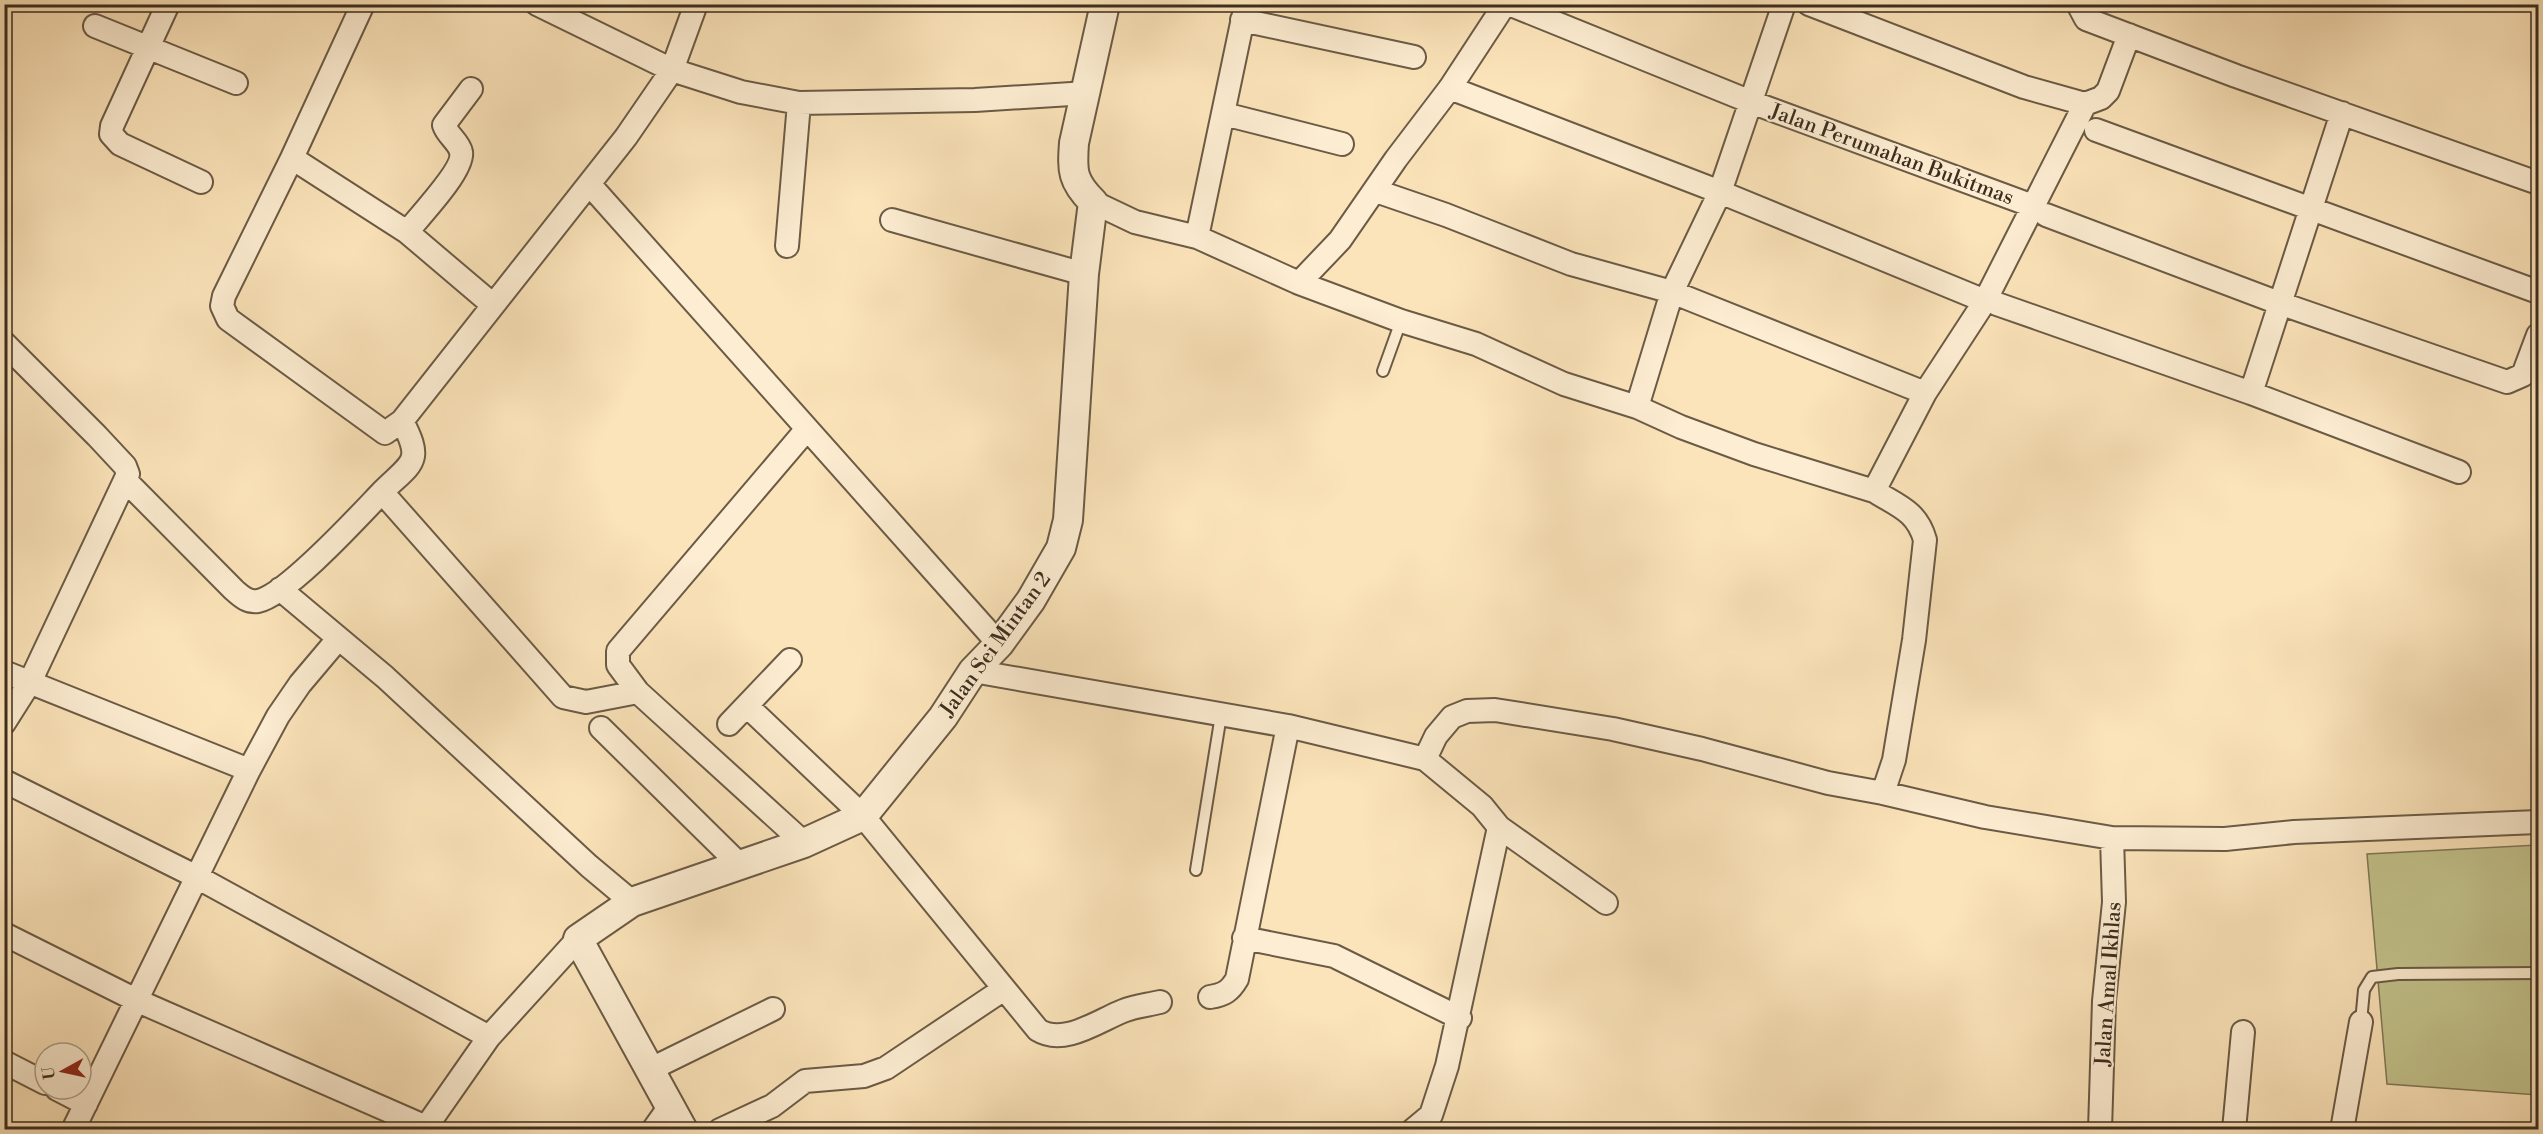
<svg xmlns="http://www.w3.org/2000/svg" width="2543" height="1134" font-family="'Libre Bodoni',serif">
	<style>
		.green { fill: #c3c38c; stroke: #7f7856; stroke-width: 1.5 }
		.lines { fill: none; stroke-linecap: round; stroke-linejoin: round }
		.service-casing { stroke: #6b5b46; stroke-width: 14 }
		.minor-casing { stroke: #6b5b46; stroke-width: 26 }
		.tertiary-casing { stroke: #6b5b46; stroke-width: 32 }
		.service { stroke: #fdedd2; stroke-width: 10 }
		.minor { stroke: #fdedd2; stroke-width: 22 }
		.tertiary { stroke: #fdedd2; stroke-width: 28 }
		.labels { text-anchor: middle; stroke-width: 4.5; stroke-linejoin: round; paint-order: stroke }
		.street-label { font-size: 21px; fill: #3b2d1f; stroke: #fdedd2 }
	</style>
	<rect width="100%" height="100%" fill="#fce4ba"/>
	<filter id="stains"><feTurbulence type="fractalNoise" baseFrequency=".00333" numOctaves="4"/><feColorMatrix values="0 0 0 0 .2 0 0 0 0 .09 0 0 0 0 .02 0 0 0 .5 -.17"/></filter>
	<radialGradient id="worn" r=".72"><stop offset=".6" stop-color="#630" stop-opacity="0"/><stop offset="1" stop-color="#630" stop-opacity=".3"/></radialGradient>
	<path class="green" d="M2538,845V1095L2387,1084L2367,854Z"/>
	<g class="lines">
		<defs>
			<path id="service" d="M1383,371L1401,321
				M1196,870L1221,715
				M2361,1022L2364,990L2372,977L2398,974L2538,973"/>
			<path id="minor" d="M168,4L112,126L111,134L120,144L201,182
				M363,4L292,158L224,296L222,306L228,319L385,433L402,421L626,137L672,70L696,4
				M537,4L672,70L741,92L799,103L975,100L1087,93
				M1509,4L1751,102L2033,206
				M1809,4L2024,87L2085,104
				M2078,4L2086,19L2236,76L2538,183
				M1242,20L1414,57
				M95,26L236,83
				M1450,88L1720,192L1985,301
				M1224,114L1342,144
				M2096,130L2538,292
				M292,158L407,232L493,305
				M590,185L999,644
				M1376,191L1446,215L1571,264L1672,292L1925,393
				M1093,202L1135,222L1197,237L1299,283L1340,240L1396,159L1450,88L1505,4
				M2046,215L2279,303L2507,382L2523,375L2538,335
				M892,220L1084,274
				M407,232C418,218 465,169 461,152C459,142 447,135 444,125L471,89
				M1197,237L1246,4
				M787,246L799,103
				M1299,283L1401,321L1476,344L1564,384L1637,407L1681,427L1754,454L1874,491
				M1997,304L2251,393L2459,472
				M4,343L97,436L125,466L128,474L30,682L4,723
				M2251,393L2342,113
				M1637,407L1672,292L1720,192L1784,4
				M126,481L234,590C241,596 248,603 258,601C287,595 359,516 382,492L563,697L586,702L638,692L618,665V651L807,429
				M382,492C412,462 424,463 402,421
				M280,589L385,677L589,866L632,902
				M973,671L1288,726L1425,759L1482,806L1499,827L1606,903
				M4,672L249,770
				M638,692L804,843
				M747,706L863,816L1038,1030C1064,1046 1098,1021 1123,1011C1135,1006 1148,1005 1160,1002
				M729,724L790,660
				M601,728L740,865
				M1425,759L1436,736L1452,717L1467,711L1495,710L1613,729L1702,749L1828,783L1883,793L1985,817L2112,838L2225,839L2294,832L2538,822
				M4,781L195,876L489,1037
				M1883,793L1894,760L1914,640L1925,540C1917,511 1898,506 1874,491L1925,393L1985,301L2085,104L2101,98L2108,91L2129,35
				M4,934L138,1001L426,1127
				M1244,938L1334,956L1460,1018
				M1210,997C1224,995 1230,991 1237,979L1288,726
				M4,1062L45,1083
				M651,1069L773,1009
				M57,1089L86,1104
				M73,1130L249,770L278,716L300,684L338,639
				M424,1130L489,1037L578,939
				M653,1130L670,1106
				M720,1130L772,1106L805,1081L864,1076L886,1068L1004,989
				M1413,1130L1431,1115L1447,1066L1499,827
				M2100,1130L2104,1001L2114,902L2112,838
				M2234,1130L2243,1032
				M2342,1130L2361,1022"/>
			<path id="tertiary" d="M683,1130L578,939L632,902L804,843L863,816L943,717L973,671L999,644L1031,600L1061,548L1068,520L1084,274L1093,202C1072,181 1072,171 1074,143L1105,4"/>
		</defs>
		<use href="#service" class="service-casing"/>
		<use href="#minor" class="minor-casing"/>
		<use href="#tertiary" class="tertiary-casing"/>
		<use href="#service" class="service"/>
		<use href="#minor" class="minor"/>
		<use href="#tertiary" class="tertiary"/>
	</g>
	<g class="labels">
		<g class="street-label">
			<text transform="translate(1892 154) rotate(20)" y="7">Jalan Perumahan Bukitmas</text>
			<text transform="translate(995 644) rotate(-54)" y="7">Jalan Sei Mintan 2</text>
			<text transform="translate(2108 984) rotate(-86)" y="7">Jalan Amal Ikhlas</text>
		</g>
	</g>
	<rect width="2543" height="1134" fill="none" stroke="#fce4ba" stroke-width="24"/>
	<rect x="6" y="6" width="2531" height="1122" fill="none" stroke="#3b2d1f" stroke-width="3"/>
	<rect x="12" y="12" width="2519" height="1110" fill="none" stroke="#3b2d1f" stroke-width="1.5"/>
	<g transform="translate(63 1071) rotate(262)"><circle r="28" fill="#fdedd2" stroke="#afa08a" stroke-width="1.5"/>
	<path d="M0-4.5L10 22L0 15L-10 22Z" fill="#8f2418"/>
	<text y="-9" font-size="16" font-weight="bold" text-anchor="middle" fill="#3b2d1f">U</text>
	</g>
	<rect width="100%" height="100%" filter="url(#stains)"/>
	<rect width="100%" height="100%" fill="url(#worn)"/>
</svg>
